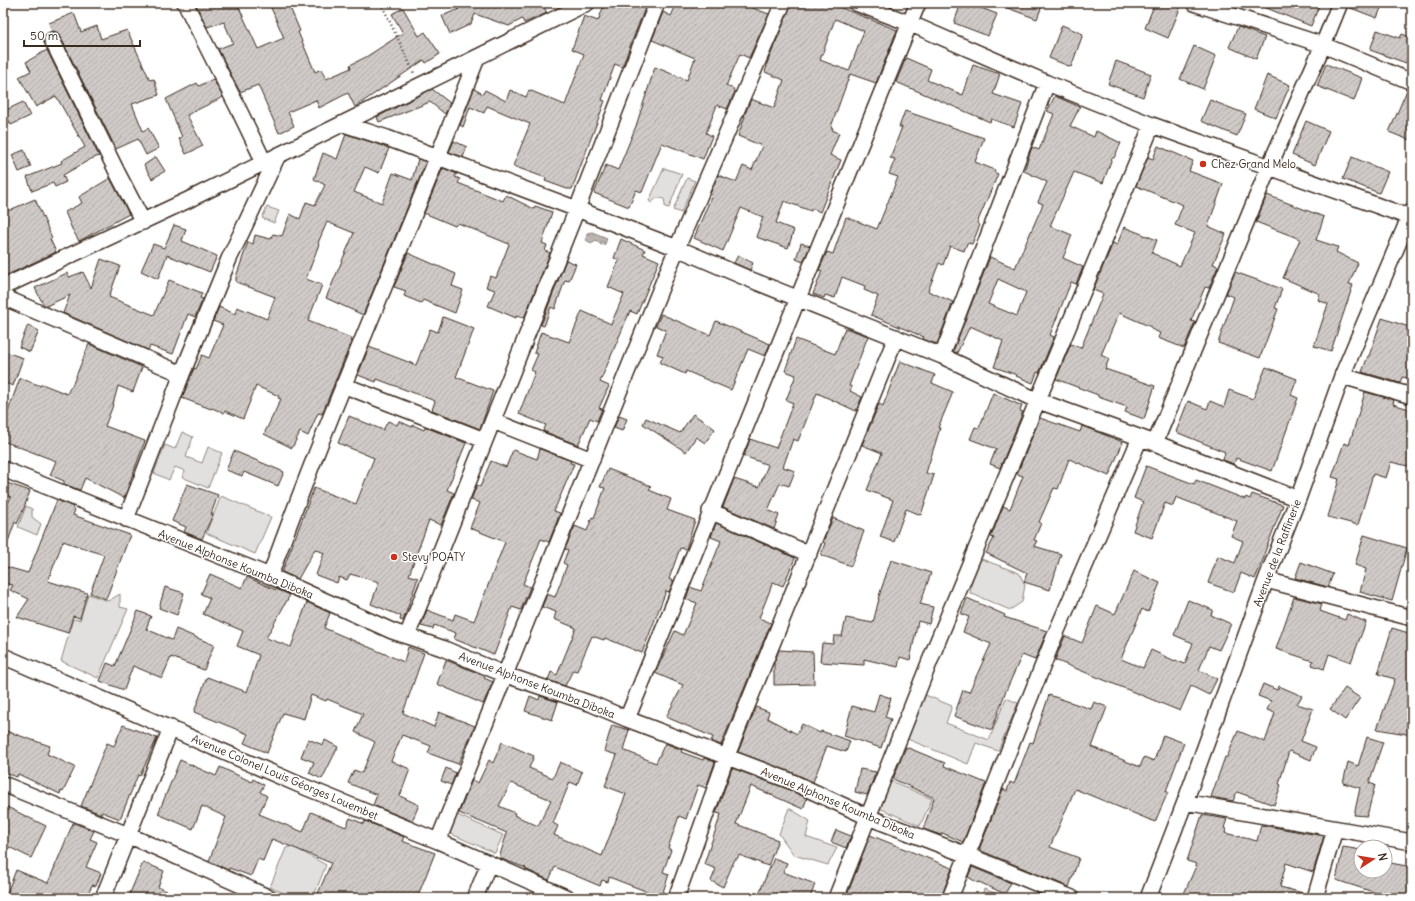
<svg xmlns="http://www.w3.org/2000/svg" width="1415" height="901" font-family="Delius,sans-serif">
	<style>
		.green { fill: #e2e0de; stroke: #8e857e }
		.water { fill: url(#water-ripples); stroke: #887e77 }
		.building { fill: url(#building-hatch); stroke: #3b2a1e; fill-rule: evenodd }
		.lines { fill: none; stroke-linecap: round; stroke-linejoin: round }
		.minor-casing { stroke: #3b2a1e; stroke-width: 18 }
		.path { stroke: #3b2a1e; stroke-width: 2.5; stroke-dasharray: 1 3; stroke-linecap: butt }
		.minor { stroke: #fff; stroke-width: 15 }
		.poi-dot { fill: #c8321e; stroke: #fff; stroke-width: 1.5 }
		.labels { text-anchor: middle; stroke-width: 3; stroke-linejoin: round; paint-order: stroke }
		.poi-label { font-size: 11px; fill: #3b2a1e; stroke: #fff; text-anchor: start }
		.street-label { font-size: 11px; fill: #3b2a1e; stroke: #fff }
	</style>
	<defs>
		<pattern id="water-ripples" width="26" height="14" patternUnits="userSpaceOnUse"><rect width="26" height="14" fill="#bcb6b3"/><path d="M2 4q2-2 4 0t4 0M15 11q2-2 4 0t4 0" fill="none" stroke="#9a9491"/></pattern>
		<pattern id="building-hatch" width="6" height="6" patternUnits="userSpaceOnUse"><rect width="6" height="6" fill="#cfcac7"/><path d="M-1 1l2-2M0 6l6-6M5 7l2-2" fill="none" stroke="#b3aeaa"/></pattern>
	</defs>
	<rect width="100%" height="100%" fill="#fff"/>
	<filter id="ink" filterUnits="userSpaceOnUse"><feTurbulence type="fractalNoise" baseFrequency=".025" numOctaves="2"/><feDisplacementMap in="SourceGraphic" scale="8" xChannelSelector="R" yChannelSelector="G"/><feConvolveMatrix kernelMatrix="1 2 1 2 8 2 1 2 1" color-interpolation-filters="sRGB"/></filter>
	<g filter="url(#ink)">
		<path class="green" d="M664,168L682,174L669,208L665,207V204L664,199C658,197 655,198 652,203L649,201Z
			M687,178L695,181L681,213L673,210Z
			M267,207L279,211L274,223L262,218Z
			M182,432L193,437L186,457L202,463L208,447L222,453L208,488L182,477L185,471L175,467L169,480L154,473L165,445L175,449Z
			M221,496L271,517L255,554L206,533Z
			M26,506L32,509V517L41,524L37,535L18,527Z
			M976,557L1019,573L1025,585L1022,602L1010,610L970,593Z
			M88,594L108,601L120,594V607L128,609L98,678L61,661L73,619L80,620Z
			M923,694L952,706L946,723L989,740L1006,698L1018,703L998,751L976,743L968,764L905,738Z
			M889,780L932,799L920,826L877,807Z
			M789,808L810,821L806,837L837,848L828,865L794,855L779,834Z
			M455,814L503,835L495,853L449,833Z
			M292,846L326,865L313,898H295L270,887L286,848Z
			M984,889L1003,896V898H981Z"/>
		<path class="water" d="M592,232L607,238L605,244L601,245L596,240L591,243L586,240L587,233Z"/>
		<path class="building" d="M195,3H237L258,49L284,38L269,3H288L300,31L298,32L315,72L321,69L326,79L351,68L350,65L366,57L403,33L392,14L403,8L419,36L425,32L440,54L426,63L424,60L355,107L348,93L319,108L316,100L288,112L294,126L279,133L258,85L240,92L218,49L233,43L224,22L207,27Z
			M449,3H542L547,13L524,23L522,19L509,26L475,14L471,24L450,34L442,16L459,9L449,5Z
			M611,3H647L622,67L615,64L602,100L605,101L572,189H567L545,181L546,178L513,166L530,124L487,106L484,113L470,107L463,127L460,125L474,89L483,94L485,90L506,101L510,90L526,97L529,90L565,105L584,54L572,49L584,16L598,21L603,8Z
			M677,3H739L769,14L749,58L740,54L726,86L734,89L733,91L735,92L727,109L717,105L706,133L712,136L703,159L662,143L642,192L636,190L629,207L594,193L606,165L618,170L636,126L655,67L687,80L695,58L652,40L663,12L671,16Z
			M792,3H829L897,30L876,83L850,74L831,127L833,128L832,130L839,133L830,155L841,160L820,212L812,208L811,211L784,201L776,223L794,230L788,248L756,237L763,217L741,208L723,251L694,238L712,195L710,194L718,175L736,182L743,166L752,170L762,146L738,136L745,116H744L751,99L774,108L784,80L765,72L767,66H766ZM835,19L864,31L849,71L820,60Z
			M961,3H968L997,14L988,36L954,23Z
			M998,3H1043L1037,19L997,4Z
			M1155,3H1175L1181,6L1168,38L1145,28Z
			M1254,3H1320L1311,26Z
			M1349,3H1383L1377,18L1348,7Z
			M74,13L81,32L97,26L101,39L127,30L150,80L154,79L159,95L132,104L143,131L148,128L159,148L146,155L138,139L116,149L60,36L57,32L52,31L49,23Z
			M1062,25L1083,34L1071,67L1049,58Z
			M1238,27L1265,37L1256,59L1229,47Z
			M1377,30L1400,38L1402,34L1412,38V45L1406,63L1370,50Z
			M1194,46L1216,56L1203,89L1180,79Z
			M47,50L99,156L91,159L63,175L66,182L55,187L53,183L32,191L27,177L62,163L61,161L85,147L56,96L36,107L19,77L31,71L26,62Z
			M906,58L931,69L927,80L963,95L973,65L1000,74L993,94L1022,104L1014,127L991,119L990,122L896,82Z
			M1116,61L1151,74L1143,97L1108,84Z
			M1326,64L1362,78L1354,101L1317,86Z
			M1267,75L1290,85L1276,118L1254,109Z
			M213,79L223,97L187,115L203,146L186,154L179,139L182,137L166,99L197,83L199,86Z
			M432,89L450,103L445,114L430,102L379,122L377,117Z
			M1407,90L1412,91V133L1409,140L1389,132Z
			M1055,96L1080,107L1070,126L1094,137L1096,131L1121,143L1114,158H1112L1103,183L1074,172L1050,226L1072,235L1063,258L1083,267L1076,284L1071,282L1050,335L1054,337L1039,373L1037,372L1033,383L1016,376L1017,375L994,367L1003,341L970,326L957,353L953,351L990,257L1015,268L1043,204L1038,202L1047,182L1024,171L1032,147L1039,150L1054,114L1047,111ZM998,279L1026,292L1017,316L988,304Z
			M1210,100L1246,114L1237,136L1201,121Z
			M23,102L30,116L11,125L4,111Z
			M905,111L984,138L975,162L995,170L994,172L998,174L977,223L980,225L972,244L967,243L964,251L950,246L943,265L939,263L928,291L953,302L937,344L923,339L924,337L871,315L878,296L864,290L865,286L842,277L835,298L825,295L824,298L813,294L822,271L819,270L827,252L833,254L846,217L877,229L898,177L889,174L895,159L890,158L902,127H899Z
			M1306,121L1329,131L1315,165L1292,155Z
			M346,134L389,148L379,173L365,167L354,192L382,203L393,173L412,180L418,159L426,162L363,315L326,298L354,233L327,222L318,243L319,244L306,279L322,285L308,321L351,338V340H352L322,414L318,413L308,436L300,432L292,448L264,434L281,399L278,398L279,396L256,386L243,419L225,411L224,413L212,408L211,409L182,398L194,368L196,369L202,355L209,358L223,325L213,321L219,307L235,314L237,307L267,319L275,297L236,282V277L248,242L253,244L255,235L270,239L273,234L282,236L290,214L300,219L306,202L315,205L325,185L314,179L323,153L337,159Z
			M454,141L467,147L463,157L449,152Z
			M1158,146L1193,161L1189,171L1223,184L1208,226L1226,234L1213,264L1218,266L1209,288L1205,287L1191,321L1195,322L1184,348L1158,338L1160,333L1151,329V327L1119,313L1101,355L1109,359L1105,369L1155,386L1144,419L1125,412L1127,407L1098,397V395L1056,379L1071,344L1081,348L1103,294L1093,290L1113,243L1117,245L1124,227L1157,240L1152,253L1180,266L1195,233L1175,225L1183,205L1136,186L1148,157L1153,159Z
			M24,150L31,167L19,172L12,155Z
			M156,157L165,171L152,179L144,165Z
			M1352,157L1388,172L1379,193L1343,179Z
			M443,168L457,174L455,177L460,179L458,183L503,201L506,195L534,209L535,206L552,212L542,243L547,245L545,251L550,253L524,318L516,316V318L488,306L495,290L486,287L490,276L496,278L509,244L458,223L455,226L424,213Z
			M110,178L129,214L79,241L72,229L65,212L82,203L79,197Z
			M1267,195L1324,217L1316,240L1338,247L1336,252L1358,263L1349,284L1353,285L1331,351L1314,346L1328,304L1318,300L1320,294L1283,278L1300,239L1256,222Z
			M35,199L52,238L50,239L56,252L3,277V213Z
			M174,225L186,229L182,241L217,256L210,272L167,255L158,279L141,271L153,244L164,248Z
			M621,239L645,250L643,254L659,261L637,314L630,311L600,382L609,386L599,408L602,409L597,421L590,418L578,445L543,431L546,425L519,414L535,372L531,370L538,354L534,353L541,332L569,342L582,311L611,324L624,294L608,287L619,260L614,258Z
			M801,243L810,246L803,262L796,259Z
			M408,253L456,274L452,286L463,290L455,313L423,300L421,303L404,296L406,291L394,287Z
			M738,255L753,263L750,270L734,263Z
			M101,259L120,266L109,297L154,315L169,280L202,293L200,298L203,299L195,317L188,314L173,354L150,346L148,350L63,313L70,295L46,306L43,304L35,288L67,273L69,277L83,272L91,288Z
			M566,260L576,264L569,281L565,280L555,309L551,307L544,326L541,325Z
			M1235,272L1282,289L1275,308L1278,309L1260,358L1218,343L1234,297L1226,294Z
			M661,314L710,335L716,321L770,344L765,356L748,349L731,390L686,371L685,374L660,363L663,356L657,354L666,330L656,326Z
			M443,317L474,329L456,377L493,391L480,429L432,410L435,401L377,379L376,382L358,375L369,347L416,365L430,329L438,332Z
			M1382,318L1412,328V379L1402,377L1400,383L1362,372L1368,356H1369Z
			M28,325L39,331L30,352L19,347Z
			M845,328L868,336L849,386L852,387L850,391L862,397L856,411L817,393L798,441L793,439L783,467L795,471L789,486L780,483L768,510L779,515L774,529L723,507L734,479L759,487L768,465L744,456L750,439L776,448L793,403L786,400L796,375L785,371L796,339L835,354Z
			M89,344L142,367L133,392L118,386L112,408L105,426L145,441L124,498L85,478L80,490L64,484V481L50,475L56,461L3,441V425L20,378L41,386L42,384L67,394L71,386H72Z
			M3,351L23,358L13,386L3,382Z
			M900,361L935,375L932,383L953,392L938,428H940L926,473L934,475L921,515L906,509L894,542L880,537L893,500L867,490L882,453L862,445L879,404L883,406Z
			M1266,367L1297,379L1291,395L1298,398L1272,471L1236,458L1234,464L1223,460L1225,452L1176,432L1188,401L1207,409L1210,401L1224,407L1229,390L1253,399Z
			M1365,392L1394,400L1393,404L1412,410V467L1391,462L1386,478L1373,474L1358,525L1328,517L1339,479L1332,477L1344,443L1349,445Z
			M993,393L1022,406L1020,411L1023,412L1000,468L990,464L996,449L970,439L975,427L979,428Z
			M693,414L715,429L705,443L696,437L686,452L643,424L646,418L680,433Z
			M349,416L383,430L388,421L397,425L399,421L412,427L413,425L424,430L425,427L466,443L447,490L454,493L441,525L429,520L409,575L418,578L403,621L400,620L401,616L371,604L379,582L350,574L347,580L339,577L337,583L316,575L324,553L315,549L298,579L282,572L314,488L356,504L374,458L338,443Z
			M619,416L627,419L622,431L614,428Z
			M1040,418L1080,432L1082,426L1123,442L1109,476L1069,459L1058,489L1054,488L1039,522L1041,523L1034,540L1037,541L1034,546L1061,554L1050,590L1024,582L1027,573L986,553L994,538L991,537L1003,506L1010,509L1023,476L1017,474Z
			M540,449L571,461L570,463L574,464L554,511L560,513L549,542L541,539L523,584L530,587L521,610L512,607L494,655L454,639L456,633L434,625L433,629L421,626L427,610L453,620L455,614L474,621L505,542L470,528L480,503L471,500L477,485L480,487L491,461L506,467L513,450L537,459Z
			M234,451L284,472L278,486L244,472L242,476L226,470Z
			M1146,466L1194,484L1196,480L1245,499L1246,497L1250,499L1252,494L1283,505L1264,554L1265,555L1255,579L1241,573L1234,592L1208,583L1218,556L1235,563L1243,541L1231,536L1237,521L1176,497L1173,506L1165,503L1152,538L1133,531L1143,502L1134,498Z
			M608,469L651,486L649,490L671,499L667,510L695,520L686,549L680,548L669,579L674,581L669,592L666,591L642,653L605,638L604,640L592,636L577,671L573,670L565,686L548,680L551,672L557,675L576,628L554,619L556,612L542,607L547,594L555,597L567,565L563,563L568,550L565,549L575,526L587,531L592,517L594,518L605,488L600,487Z
			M7,483L30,491L24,508L17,524L15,522L5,550L3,549V514L11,497L3,494Z
			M187,484L218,495L211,514H213L202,539L184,532L186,527L172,521Z
			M57,500L73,507V509L75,510L73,515L130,535L106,599L90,593L104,555L63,541L48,581L87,593L80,618L73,616L68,633L17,617L29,599L10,590L13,585L3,583V566L28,573Z
			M833,518L864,531L851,566L821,555L825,543L823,542Z
			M716,523L795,558L783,586L773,582L759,618L771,623L721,745L711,741L713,737L666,717L683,685L655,673L675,631L683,635L697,603L686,599L690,587L701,591L721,541L711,537Z
			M1364,535L1407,548L1392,601L1360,592L1366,569L1355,565Z
			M891,560L931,573L920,604L933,607L929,624L918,621L910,660L900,657L898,667L864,659V665L820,662L822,643L833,644L834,636H842L846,618L873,623L879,599H878Z
			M1301,562L1333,574L1328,587L1295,578Z
			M1134,571L1160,583L1148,612L1142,609L1121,659L1143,668L1151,650L1175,661V660L1185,664L1193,643L1174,635L1188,600L1213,610L1211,615L1231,624L1219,650L1209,646L1199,670L1217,679L1209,695L1191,686L1180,711L1055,660L1065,636L1082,643L1097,606L1115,614Z
			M210,574L242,588L247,577L276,590V589L290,595L266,638L291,647L307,602L330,613L324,628L404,662L408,647L424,653L403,713L434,727L439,712L475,726L458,764L428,753L431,746L402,735L391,761L410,769L400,796L419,805L412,821L373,805L377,795L348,783L354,770L362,773L375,742L355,732L363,714L327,699L326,701L311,695L304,719L283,713L267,753L244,743L248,734L194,712L207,677L247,692L259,655L237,646L243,631L203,614L210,598L201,594Z
			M165,587L184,593L177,615L159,608Z
			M1294,597L1322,604L1320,611L1345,620L1347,614L1366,622L1351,662L1329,654L1324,669L1312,665L1313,661L1276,649Z
			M967,598L1005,615L1004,617L1047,631L1035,660L1022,655L1005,693L992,730L954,716L963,690L969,692L991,644L963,632L969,617L961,614Z
			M138,611L151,616L146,629L172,640L176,629L214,645L204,670L171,657L162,678L133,666L124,690L100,681L107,663L115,666Z
			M1392,628L1412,634V735L1377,729L1395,679L1378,674Z
			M779,650L813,652L814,684L774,685V663Z
			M446,660L485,676L484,678L493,682L483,704L437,684Z
			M1263,684L1277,690L1279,686L1302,696L1297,704L1313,709L1301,741L1316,747L1311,760L1289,751L1279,784L1281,785L1274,805L1237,792L1233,801L1211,797L1225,757H1227L1238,731L1265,742L1275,713L1267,710L1271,701L1258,696Z
			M1345,688L1360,698L1345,720L1330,709Z
			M879,694L891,698L885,717L891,719L881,748L844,736L852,706L874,712Z
			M1049,695L1091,709L1094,702L1107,707L1092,747L1140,767L1144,757L1154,761L1163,735L1184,743L1166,791L1168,792L1155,822L1075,789L1050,847L1079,858L1069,887L979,850L1003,789L1007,791L1010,782L1014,784L1030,742L1033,743Z
			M530,696L539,700L540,696L558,702L552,720L525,711Z
			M756,707L769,712L767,718L797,734L802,724L820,733L821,731L850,741L846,752L827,746L813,782L791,772L738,752Z
			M123,725L157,738L140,776L138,775L120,819L102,812L101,814L81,806L107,743L114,746Z
			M612,725L629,730L623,750L656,763L665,743L682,750L681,752L703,760L704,758L715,762L706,788L698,785L686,819L679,816L668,848L671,850L663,872L669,874L661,898H645L648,892L609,877L608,882L602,880L600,886L555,867L549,880L525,869L526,868L499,858L507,833L459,813L472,780L478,783L489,760L493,763L502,742L534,756L529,768L553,778L560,762L582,772L577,785L570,782L553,823L558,826L554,835L602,856L626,794L605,786L617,755L604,751ZM511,783L551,800L538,826L514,815L515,813L499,806Z
			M3,730L50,746L47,754L75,767L63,792L61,791L60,794L18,774L17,777L3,772Z
			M1367,737L1383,742L1369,783L1375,785L1367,816L1354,815L1360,788L1343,783L1348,762L1358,766Z
			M308,739L323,745L325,740L338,747L322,779L309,773L314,762L301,757Z
			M906,747L945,763L944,766L986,783L963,842L942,833L941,835L923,829L934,798L893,779Z
			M180,760L216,776L220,767L252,782L253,779L264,785L260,792L267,796L259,814L303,832L311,812L346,827L350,818L364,824L365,821L404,837L402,841L435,853L417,898H316L331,863L272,839L263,861L258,859L251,876L229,868L228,870L209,861L226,817L202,806L193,829L158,814Z
			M446,768L456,773L451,785L441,781Z
			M732,768L785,788L807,798L803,809L751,786L736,824L778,840L768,866L739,855L737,859H735L723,887L711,881L716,869L704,864L721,814L716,813Z
			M860,769L876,772L867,795L855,792Z
			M3,805L46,826L31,858L3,844Z
			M1202,815L1227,819L1224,828L1226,829L1225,833L1257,841L1261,825L1324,836L1313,872L1286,863L1280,887L1307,894L1306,898H1182L1197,864L1187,861Z
			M73,823H74L94,831L90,839L97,842L86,867L101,873L96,886L92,885L87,898H19L7,893L16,870L48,883Z
			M836,830L851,836L846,848L831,842Z
			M870,835L952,868L941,898H897L886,893L885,898H846Z
			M1343,847L1361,850V871H1385V862L1412,867V898H1396L1386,896L1336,880Z
			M774,858L787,863L783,872L815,884L810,898H757Z
			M143,862L164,871L158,887L182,898H128Z
			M972,867L1011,883L1005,894L979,882L978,883L968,877Z"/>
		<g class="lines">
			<defs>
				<path id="minor" d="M185,3L237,106L264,162
					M856,3L909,23L1047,83L1152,125L1412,218
					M1194,3L1323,45L1412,82
					M52,40L118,174L143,222
					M344,124L387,138L577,209L677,248L749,279L942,356L1036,400L1155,443L1298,499
					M3,287L188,200L587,3
					M3,297L182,374L126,519
					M942,356L1047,83
					M182,374L229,259L278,155
					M1342,376L1412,396
					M343,385L484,440
					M493,421L592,460
					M1155,443L1269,167L1323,45L1340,3
					M3,469L270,576L392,631L442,648L506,675L592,704L627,719L788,780L868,817L967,855L1072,898
					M710,511L809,554
					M270,576C333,401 410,231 477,58
					M1266,580L1412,618
					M407,636L577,209L657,3
					M3,656L300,785L438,841L568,898
					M627,719L918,3
					M3,784L128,835L270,898
					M1185,802L1412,842
					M438,841L677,248L783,3
					M103,898L171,728
					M475,898L489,863
					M676,898L726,758L896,337
					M836,898L937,643L1152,125
					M950,898L1053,640L1140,438
					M1148,898L1185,802L1266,580L1298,499L1342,376L1412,211
					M1315,898L1335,829"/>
			</defs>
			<use href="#minor" class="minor-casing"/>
			<path class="path" d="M381,3L414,73"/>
			<use href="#minor" class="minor"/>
		</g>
	</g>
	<g class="poi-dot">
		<circle cx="1203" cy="164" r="4"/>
		<circle cx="394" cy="557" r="4"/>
	</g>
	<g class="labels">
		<g class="poi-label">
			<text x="1211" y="168">Chez Grand Melo</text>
			<text x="402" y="561">Stevy POATY</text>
		</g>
		<g class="street-label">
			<text transform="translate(1277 553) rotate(-69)" y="4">Avenue de la Raffinerie</text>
			<text transform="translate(236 564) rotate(22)" y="4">Avenue Alphonse Koumba Diboka</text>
			<text transform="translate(537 685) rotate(21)" y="4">Avenue Alphonse Koumba Diboka</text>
			<text transform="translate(285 777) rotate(23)" y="4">Avenue Colonel Louis Géorges Louembet</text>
			<text transform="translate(838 803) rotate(23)" y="4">Avenue Alphonse Koumba Diboka</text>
		</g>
	</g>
	<rect width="1415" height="901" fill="none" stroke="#fff" stroke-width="16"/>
	<rect x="8" y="8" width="1399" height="885" fill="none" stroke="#3b2a1e" stroke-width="1.5" filter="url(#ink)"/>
	<g transform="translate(1373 859) rotate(78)"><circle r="19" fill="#ffffff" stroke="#b1aaa5"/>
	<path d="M0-3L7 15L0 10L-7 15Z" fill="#c8321e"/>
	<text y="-6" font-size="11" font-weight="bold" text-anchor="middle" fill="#3b2a1e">N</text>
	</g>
	<path d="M24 40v6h116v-6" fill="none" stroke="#3b2a1e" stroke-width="2"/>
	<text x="30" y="40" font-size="12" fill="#3b2a1e" stroke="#ffffff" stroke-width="3" paint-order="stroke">50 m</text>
</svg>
